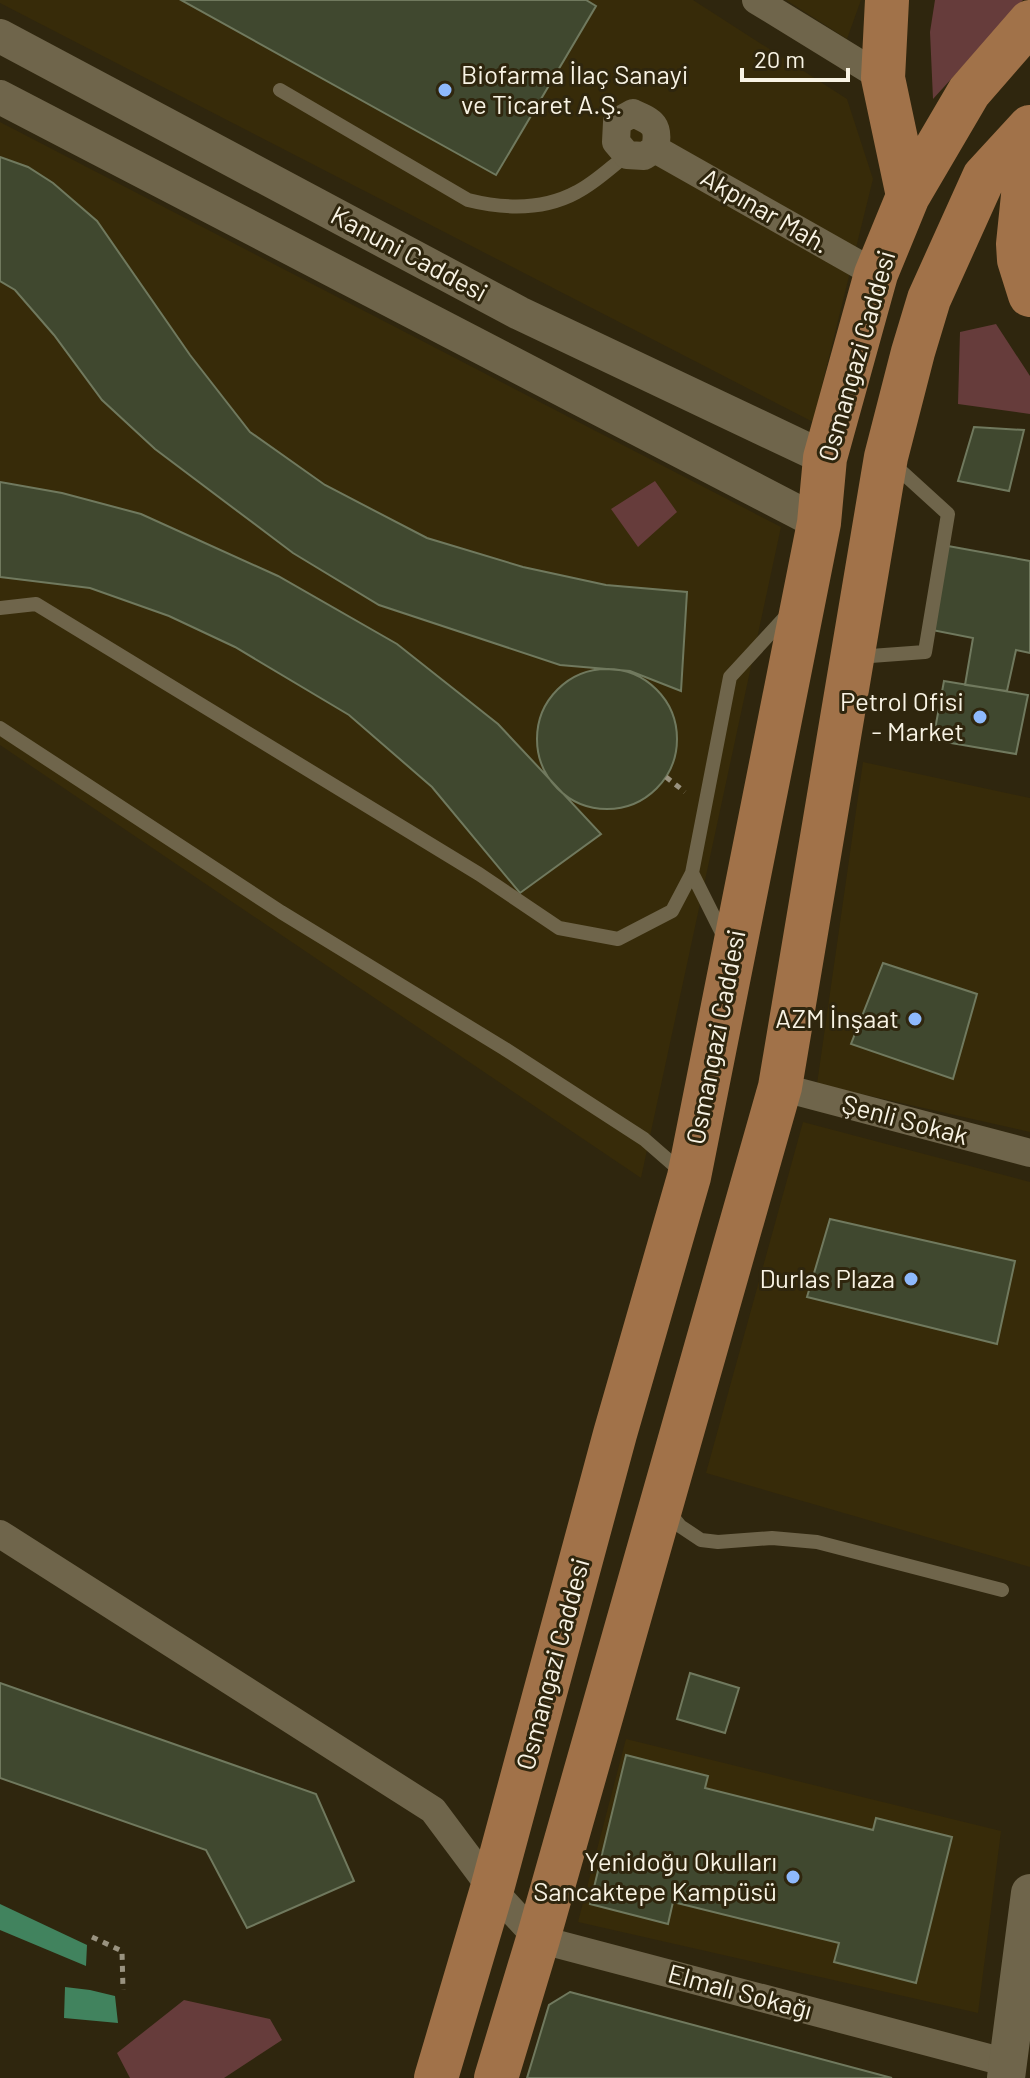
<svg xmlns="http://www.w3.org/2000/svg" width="1030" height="2078" font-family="Barlow,sans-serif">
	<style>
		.built { fill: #372b09 }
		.green { fill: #663c3b }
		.water { fill: #41835e }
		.building { fill: #40482f; stroke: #70795e; stroke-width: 2 }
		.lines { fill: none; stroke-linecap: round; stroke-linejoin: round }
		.path { stroke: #99927f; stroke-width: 5; stroke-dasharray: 6 6; stroke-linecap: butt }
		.service { stroke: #6f654b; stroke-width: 14 }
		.minor { stroke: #6f654b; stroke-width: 28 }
		.tertiary { stroke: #6f654b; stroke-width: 34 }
		.secondary { stroke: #6f654b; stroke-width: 38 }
		.primary { stroke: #a17249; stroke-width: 44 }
		.poi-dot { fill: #8eb9fc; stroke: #2f260e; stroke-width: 3 }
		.labels { text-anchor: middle; stroke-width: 6; stroke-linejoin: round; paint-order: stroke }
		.poi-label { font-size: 26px; fill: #f8f3e4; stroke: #2f260e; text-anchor: end }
		.street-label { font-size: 26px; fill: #f8f3e4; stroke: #2f260e }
	</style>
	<rect width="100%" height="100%" fill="#2f260e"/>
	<path class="built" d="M0,0H693L847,99L873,179L813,422L0,3Z
		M786,0H861L847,39Z
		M0,122L781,527L641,1178L0,745Z
		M863,762L1030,798V1132L817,1084Z
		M803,1122L1030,1182V1567L706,1473Z
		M626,1739L1001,1831L978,2013L578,1922Z"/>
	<path class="green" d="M935,0H1023L933,99L930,32Z
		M996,324L1030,376V414L958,404L960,332Z
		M655,481L677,512L638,547L611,509Z
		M184,2000L270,2019L282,2040L224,2078H130L117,2053Z"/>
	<path class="water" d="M0,1904L87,1945L86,1966L0,1930Z
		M65,1987L90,1990L115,1996L118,2023L64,2018Z"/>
	<path class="building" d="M181,0H586L596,6L496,175Z
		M0,157L28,167L53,183L97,221L190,355L250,432L325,485L427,538L523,567L606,585L687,592L681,691L630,671L560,665L379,605L293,553L155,449L102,400L54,335L15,290L0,281Z
		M974,427L1024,430L1009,491L958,481Z
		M0,482L62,493L141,514L278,576L397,644L498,724L601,834L520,893L432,787L349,715L235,647L169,616L90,588L0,577Z
		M948,546L1030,561V653L1016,650L1007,691L965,685L973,638L932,630Z
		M537 739a70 70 0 1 1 140 0a70 70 0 1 1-140 0Z
		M537 739a70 70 0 1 1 140 0a70 70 0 1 1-140 0Z
		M944,681L1028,695L1016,754L933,740Z
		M883,963L977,994L953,1079L851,1044Z
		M830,1219L1015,1261L997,1344L807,1297Z
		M690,1673L739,1688L725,1733L677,1719Z
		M0,1683L316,1794L354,1881L247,1928L206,1850L0,1778Z
		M626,1755L708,1776L705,1788L873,1830L876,1818L952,1837L916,1983L834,1962L839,1943L673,1902L668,1924L590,1904Z
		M626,1755L708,1776L705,1788L873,1830L876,1818L952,1837L916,1983L834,1962L839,1943L673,1902L668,1924L590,1904Z
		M570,1992L892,2078H527L549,2005Z"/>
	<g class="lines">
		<path class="path" d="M666,777L685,792
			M92,1937L122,1951L123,1990"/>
		<path class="service" d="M280,90L468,200C504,209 542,211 577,192C595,183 611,167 627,155
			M0,608L36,604L479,874L559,928L618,939L672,911L692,873
			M857,657L925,652L948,514L892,463
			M0,728L281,912L505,1049L644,1139L683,1173
			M725,939L692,873L730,677L788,614
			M667,1510L680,1526L701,1540L718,1542L772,1538L817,1542L1002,1590"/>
		<path class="minor" d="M756,0L883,78
			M633,113C653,122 660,125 655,149L644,156L627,155L616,142L617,122Z
			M655,149L876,274
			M780,1087L1030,1153
			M0,1534L433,1810L492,1889L538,1939L1008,2063"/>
		<path class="tertiary" d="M0,36L519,313L825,458
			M0,97L819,523"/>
		<path class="secondary" d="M1006,2078L1030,1893"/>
		<path class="primary" d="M887,0L883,78L908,196
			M1030,127L1018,244L1019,260L1030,295
			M436,2078L492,1889L615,1434L689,1177L819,523L825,458L876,274L908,196L969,92L1030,22
			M496,2078L538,1939L780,1087L886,457L913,352L929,299L984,177L1030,127"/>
	</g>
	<g class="poi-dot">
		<circle cx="445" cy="90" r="8"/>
		<circle cx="980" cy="717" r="8"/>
		<circle cx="915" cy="1019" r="8"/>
		<circle cx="911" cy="1279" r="8"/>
		<circle cx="793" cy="1877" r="8"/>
	</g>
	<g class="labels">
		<g class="poi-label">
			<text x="461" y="84" text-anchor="start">Biofarma İlaç Sanayi<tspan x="461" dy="30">ve Ticaret A.Ş.</tspan></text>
			<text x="964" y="711">Petrol Ofisi<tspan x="964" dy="30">- Market</tspan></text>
			<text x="899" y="1028">AZM İnşaat</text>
			<text x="895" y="1288">Durlas Plaza</text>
			<text x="777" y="1871">Yenidoğu Okulları<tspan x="777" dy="30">Sancaktepe Kampüsü</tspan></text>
		</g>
		<g class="street-label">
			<text transform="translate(765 211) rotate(30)" y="9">Akpınar Mah.</text>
			<text transform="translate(409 254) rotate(28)" y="9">Kanuni Caddesi</text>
			<text transform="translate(857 356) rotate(-74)" y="9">Osmangazi Caddesi</text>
			<text transform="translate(716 1037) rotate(-79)" y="9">Osmangazi Caddesi</text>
			<text transform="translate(905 1120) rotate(15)" y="9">Şenli Sokak</text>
			<text transform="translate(553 1664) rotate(-75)" y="9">Osmangazi Caddesi</text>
			<text transform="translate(740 1992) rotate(15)" y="9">Elmalı Sokağı</text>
		</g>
	</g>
	<path d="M742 68v12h106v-12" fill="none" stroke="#f8f3e4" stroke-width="4"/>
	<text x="754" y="68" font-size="24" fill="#f8f3e4" stroke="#2f260e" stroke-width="6" paint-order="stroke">20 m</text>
</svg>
